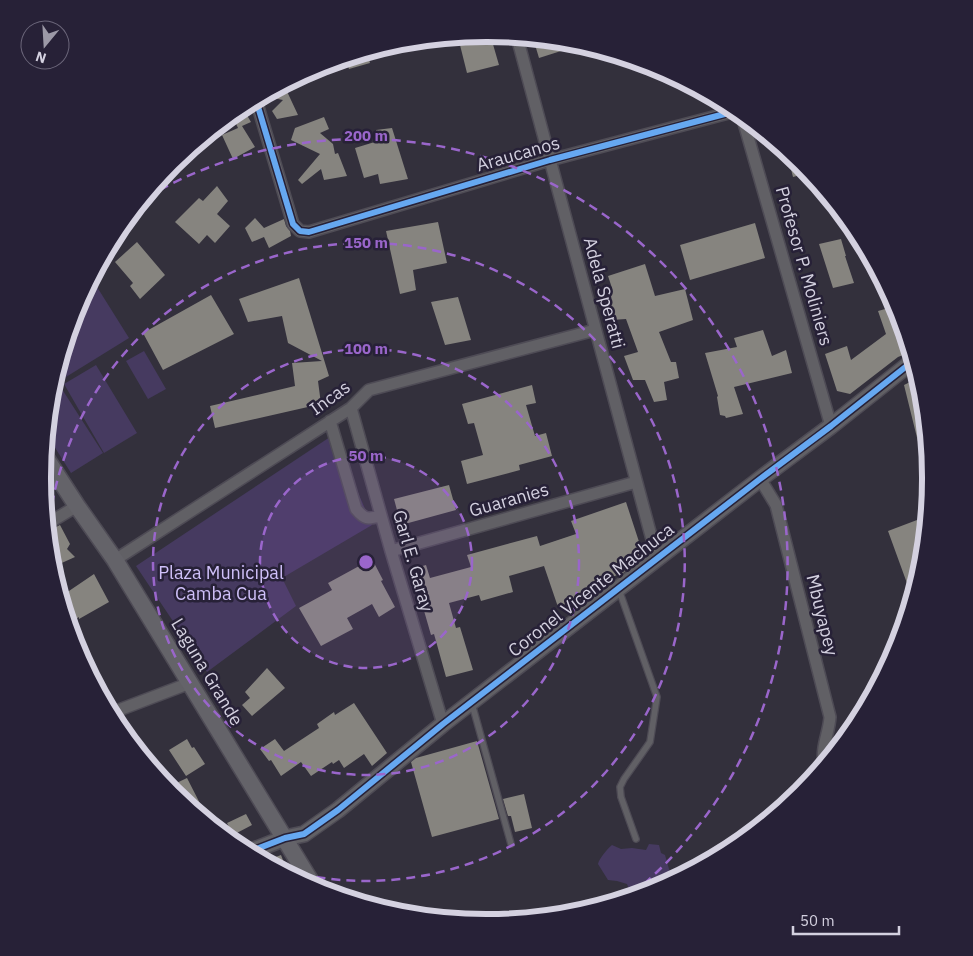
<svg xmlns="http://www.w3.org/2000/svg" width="973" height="956" font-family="'IBM Plex Sans',sans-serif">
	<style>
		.green { fill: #463a60 }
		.building { fill: #86847f }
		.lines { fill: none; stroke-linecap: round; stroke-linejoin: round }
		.service-casing { stroke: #4e4b55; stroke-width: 8 }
		.minor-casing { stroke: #4e4b55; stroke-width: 14 }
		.tertiary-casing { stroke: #4e4b55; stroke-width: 18 }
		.secondary-casing { stroke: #4e4b55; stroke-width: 19 }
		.service { stroke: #616065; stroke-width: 5.5 }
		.minor { stroke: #616065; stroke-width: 11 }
		.tertiary { stroke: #616065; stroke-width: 15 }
		.secondary { stroke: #646369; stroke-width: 16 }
		.cycleway-casing { stroke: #272137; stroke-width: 9 }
		.cycleway { stroke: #66a8f1; stroke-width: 6 }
		.ring { fill: none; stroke: #9a66cb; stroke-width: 2.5; stroke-dasharray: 9 6 }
		.labels { text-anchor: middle; stroke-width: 5; stroke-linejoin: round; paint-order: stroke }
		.street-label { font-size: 18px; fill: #d4d1e0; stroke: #272137 }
		.park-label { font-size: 18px; fill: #d0c1fa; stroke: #272137 }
		.rim { fill: none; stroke: #d4d1e0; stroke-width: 6 }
		.centre { fill: #9a66cb; stroke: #272137; stroke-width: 2.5 }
		.ring-label { font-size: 15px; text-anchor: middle; font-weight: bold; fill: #9a66cb; stroke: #272137; stroke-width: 5; stroke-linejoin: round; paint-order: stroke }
	</style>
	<rect width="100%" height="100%" fill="#33303c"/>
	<path class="green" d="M92,279L129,338L53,385L76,308Z
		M144,351L166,389L148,399L126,361Z
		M96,365L137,433L104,453L64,384Z
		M60,386L103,453L71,473L47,435L51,392Z
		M333,435L372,525L282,578L296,606L207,672L136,566Z
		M649,844L659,845L661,853L665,855L671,876H680L656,889L632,896L627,884L617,881L608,880L598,864C599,859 608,848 612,845L621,849L632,848L646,850Z"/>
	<path class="building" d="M487,34H490L499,65L467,73L458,37Z
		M533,38L558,41L561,51L539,58Z
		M367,52L370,63L349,69L346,59Z
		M284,85L298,115L277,119L272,111L283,100L263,96Z
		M242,107L251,122L242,126L255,147L233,159L222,135L238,128L232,115Z
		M324,117L329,129L320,133L333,144L335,154L338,153L347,176L324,180L321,169L302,184L298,180L320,154L291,140L295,128Z
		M392,128L408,179L380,184L378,174L364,178L355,148L378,141L376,130Z
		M787,153L801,164L808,173L793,177Z
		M217,186L228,201L217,214L230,226L215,243L207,235L199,244L175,222L199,198L203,201Z
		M255,218L264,228L284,219L286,226L290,231L291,236L269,248L264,237L252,242L245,228Z
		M438,222L447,263L413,270L416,290L400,294L386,231Z
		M755,223L765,258L690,280L680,245Z
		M841,239L846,256H845L854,283L833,288L819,244Z
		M137,242L165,275L140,299L130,286L133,283L115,262Z
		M645,264L655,296L685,289L693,320L659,332L671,362H676L679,378L664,382L667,400L654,402L645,380H633L624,356L638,352L626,319L611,320L602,293L612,288L608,276Z
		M299,278L329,376L318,381L321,404L215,428L210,406L295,386L292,363L322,361L288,343L282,316L248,322L239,299Z
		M211,295L234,334L163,370L143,333Z
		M458,297L471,340L445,345L431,302Z
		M896,306L908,345L905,346L908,353L898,357L850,394L837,391L825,354L847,346L851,360L886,334L878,311Z
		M763,330L772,356L786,350L792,373L734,387L743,414L726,418L725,416L720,415L717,397L718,396L705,353L737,347L734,338Z
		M918,378L922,392L929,457L922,458L904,385Z
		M532,385L536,403L526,405L535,436L546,433L552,456L519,465L520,470L467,484L461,461L483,455L474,423L468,424L462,404Z
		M449,485L456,510L401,525L394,499Z
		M626,502L644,557L639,561L625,565L627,570L623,573L609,578L611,582L594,587L596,591L580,596L581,599L558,607L544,566L509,576L513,592L481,601L479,595L449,603L456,628L460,627L473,670L446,677L434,634L431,635L412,569L426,565L430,578L471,567L467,555L537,536L540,546L576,534L571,521Z
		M917,520L925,540L922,565L912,597L888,531Z
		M60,525L70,544L67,549L75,557L55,566L50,553L48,531Z
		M372,559L383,580L381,581L395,607L379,617L372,604L347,618L353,629L321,646L299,608L332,590L328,583Z
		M94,574L109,602L79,619V617L69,624L61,599L67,596L66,593Z
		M267,668L285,688L252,716L242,705L250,698L245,692Z
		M354,703L387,753L372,766L364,754L344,768L339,760L333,764L332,762L311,776L301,762L281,776L271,760L269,761L260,749L275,739L284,751L319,728L317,724L334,712L335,715Z
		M187,739L192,748L194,747L205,764L186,776L169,750Z
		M477,741L499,819L432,837L411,762L416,758Z
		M187,778L210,823L172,792L168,787Z
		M524,794L532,828L515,832L511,816H508L503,799Z
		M246,814L252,825L233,835L227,823Z
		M281,855L288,873L265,861Z"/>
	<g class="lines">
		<defs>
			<path id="service" d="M619,590L657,697L650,742L624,779L620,787L621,797L636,839
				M472,704L511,844"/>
			<path id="minor" d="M517,37L657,558
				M256,100L293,224L300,231L309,232L550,160L736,111
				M742,116L831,426
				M351,408L391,551L443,724
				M330,421L356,509C365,520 368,519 381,516
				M760,479L776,505L830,717C829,733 821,747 824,763
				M47,524L77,506
				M391,551L636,482
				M115,560L351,408L369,390L595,330
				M111,713L190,683"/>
			<path id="tertiary" d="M249,852L285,838L304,834L338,810L443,724L760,479L831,426L913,361"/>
			<path id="secondary" d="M44,455L77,506L115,560L314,887"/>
		</defs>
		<use href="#service" class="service-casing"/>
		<use href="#minor" class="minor-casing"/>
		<use href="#tertiary" class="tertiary-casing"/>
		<use href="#secondary" class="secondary-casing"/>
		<use href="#service" class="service"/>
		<use href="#minor" class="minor"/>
		<use href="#tertiary" class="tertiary"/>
		<use href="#secondary" class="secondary"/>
		<defs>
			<path id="cycleway" d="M256,100L293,224L300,231L309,232L550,160L736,111
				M249,852L285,838L304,834L338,810L443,724L760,479L831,426L913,361"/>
		</defs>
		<use href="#cycleway" class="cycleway-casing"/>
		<use href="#cycleway" class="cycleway"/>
	</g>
	<circle cx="366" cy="562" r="106" fill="#9a66cb" fill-opacity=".12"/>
	<g class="ring">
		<circle cx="366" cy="562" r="106"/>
		<circle cx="366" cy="562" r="213"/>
		<path d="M48 534A319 319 0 1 1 283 870"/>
		<path d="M147 197A426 426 0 0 1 631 895"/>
	</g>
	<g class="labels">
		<g class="street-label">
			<text transform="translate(518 154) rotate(-16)" y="6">Araucanos</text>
			<text transform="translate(804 266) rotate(74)" y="6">Profesor P. Moliniers</text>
			<text transform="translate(604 293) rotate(75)" y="6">Adela Speratti</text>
			<text transform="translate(330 398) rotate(-36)" y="6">Incas</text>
			<text transform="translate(509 500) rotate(-16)" y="6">Guaranies</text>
			<text transform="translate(413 561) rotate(74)" y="6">Garl E. Garay</text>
			<text transform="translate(591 590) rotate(-38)" y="6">Coronel Vicente Machuca</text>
			<text transform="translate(822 615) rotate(76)" y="6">Mbuyapey</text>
			<text transform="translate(207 672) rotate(59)" y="6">Laguna Grande</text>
		</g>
		<g class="park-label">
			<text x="221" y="579">Plaza Municipal<tspan x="221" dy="21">Camba Cua</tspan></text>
		</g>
	</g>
	<path d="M0 0H973V956H0ZM486 42H487A435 435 0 0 1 922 477V479A435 435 0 0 1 487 914H486A435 435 0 0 1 51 479V477A435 435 0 0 1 486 42Z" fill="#272137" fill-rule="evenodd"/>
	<path class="rim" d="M486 42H487A435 435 0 0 1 922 477V479A435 435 0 0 1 487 914H486A435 435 0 0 1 51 479V477A435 435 0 0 1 486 42Z"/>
	<circle cx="366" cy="562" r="8" class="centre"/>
	<g class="ring-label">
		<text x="366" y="141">200 m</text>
		<text x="366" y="248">150 m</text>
		<text x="366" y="354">100 m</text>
		<text x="366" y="461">50 m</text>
	</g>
	<g transform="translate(45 45) rotate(198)"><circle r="24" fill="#272137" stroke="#6c677b"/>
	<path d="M0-4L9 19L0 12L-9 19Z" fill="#9c99a7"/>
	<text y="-8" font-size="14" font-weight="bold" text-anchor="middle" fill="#d4d1e0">N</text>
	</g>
	<path d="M793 926v8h106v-8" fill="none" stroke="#d4d1e0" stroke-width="2.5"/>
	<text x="800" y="926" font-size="15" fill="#d4d1e0" stroke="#272137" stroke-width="4" paint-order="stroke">50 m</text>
</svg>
